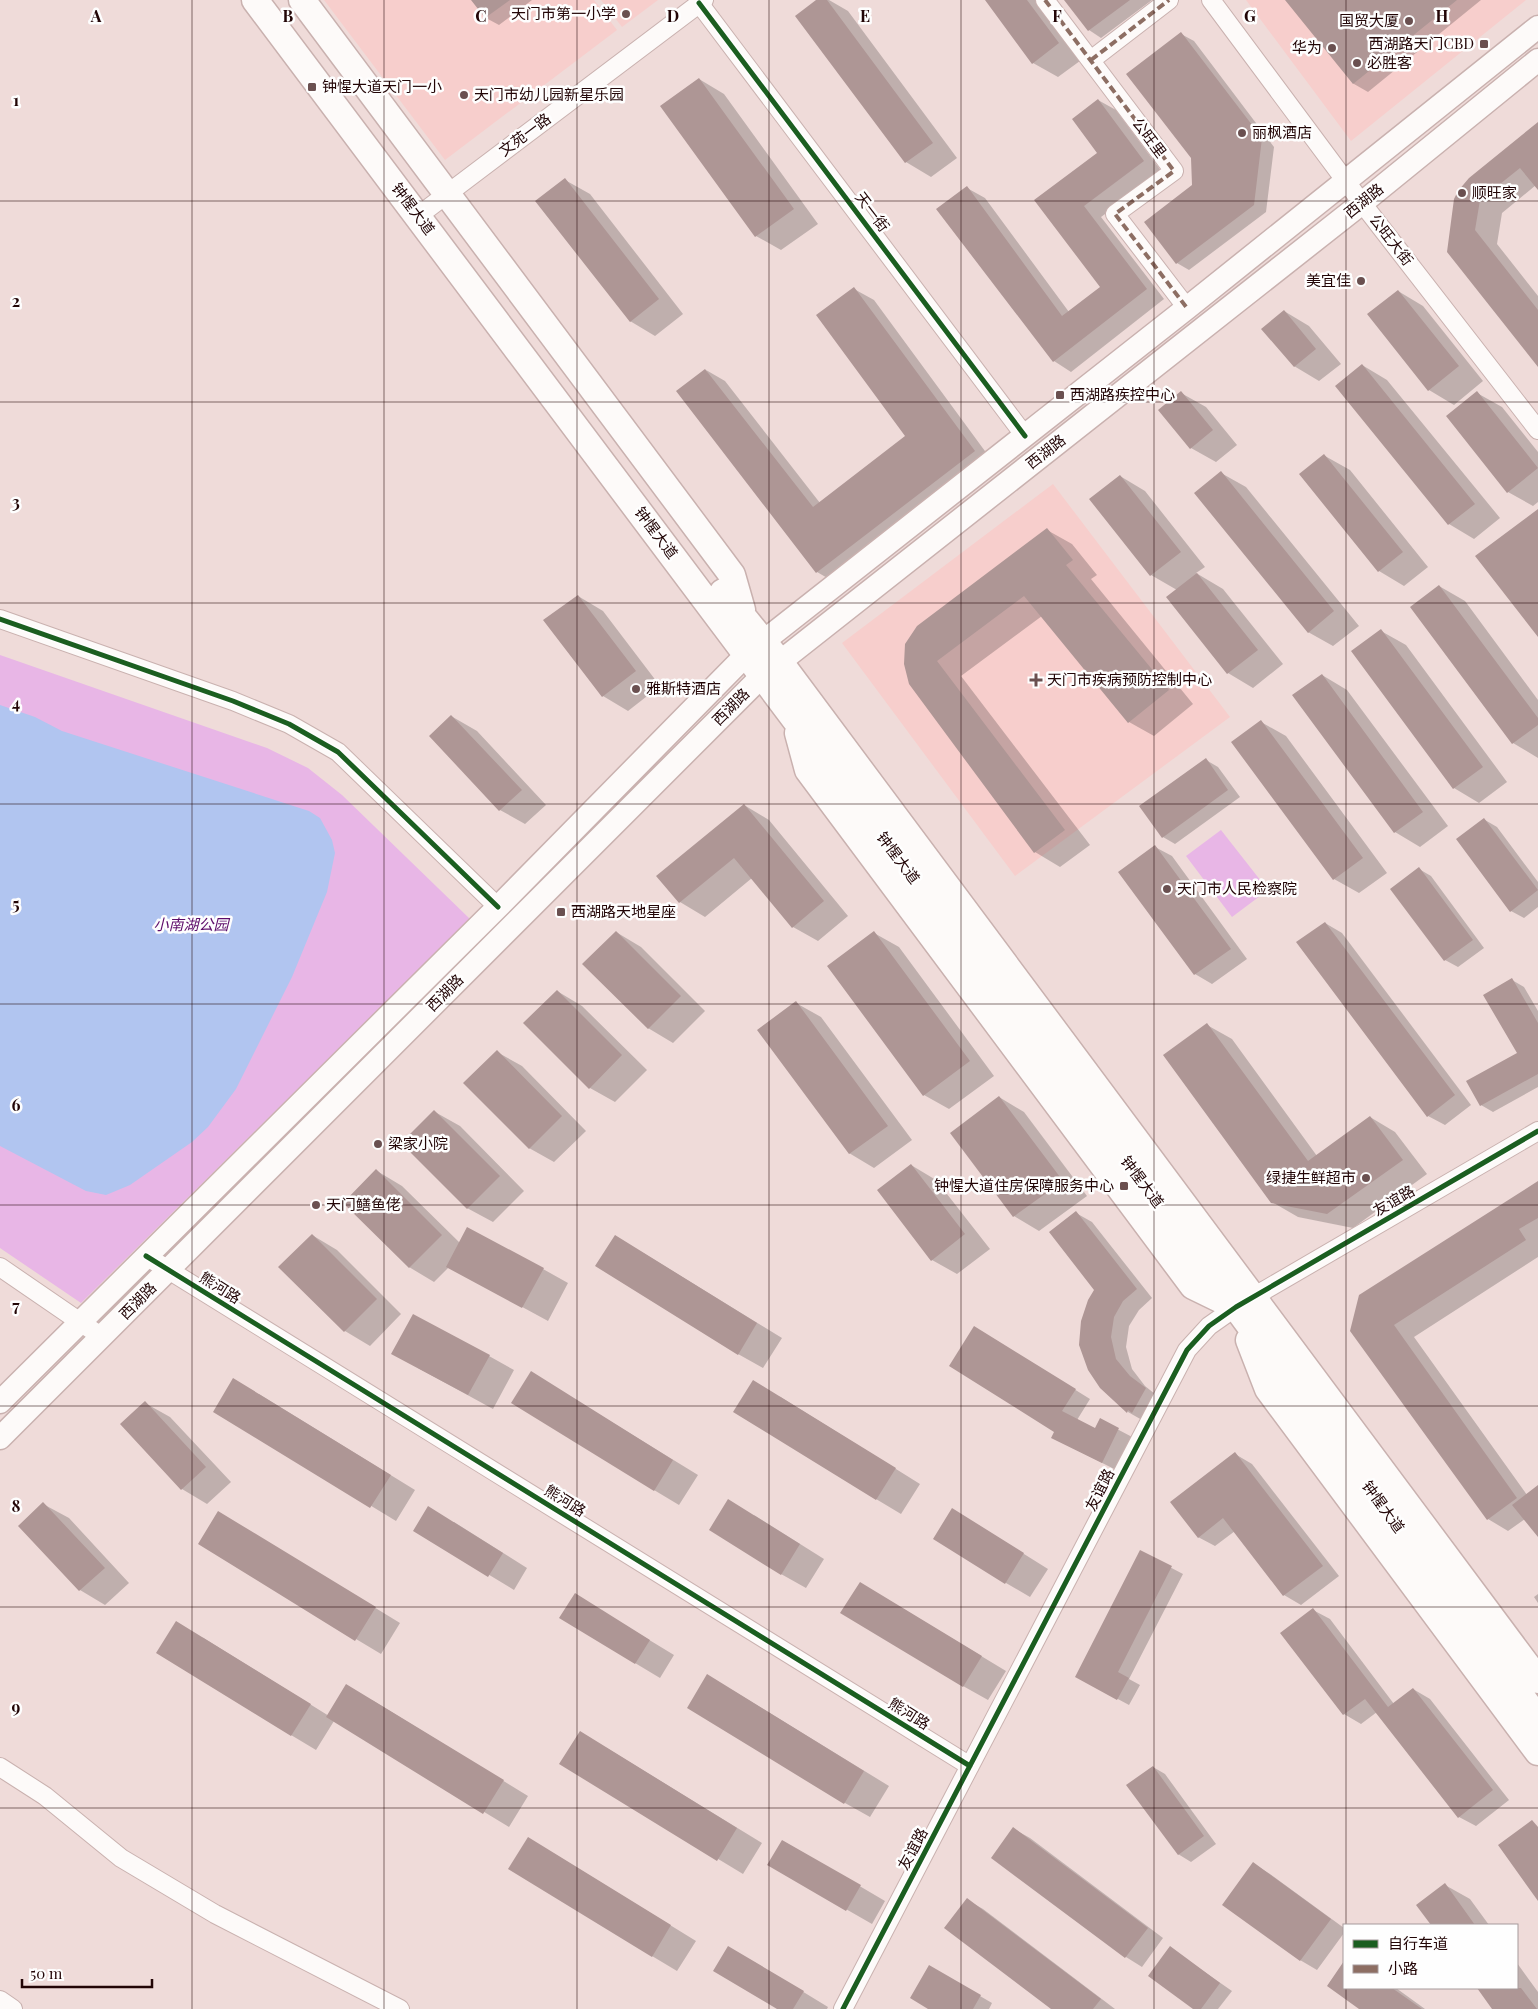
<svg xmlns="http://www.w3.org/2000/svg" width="1538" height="2009" font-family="'Playfair Display','Noto Sans SC',serif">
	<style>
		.built { fill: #f7cecc }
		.green { fill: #e8b6e6 }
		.water { fill: #b1c5f0 }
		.shadow { fill: #0003 }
		.building { fill: #ae9695 }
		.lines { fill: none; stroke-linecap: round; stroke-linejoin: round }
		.minor-casing { stroke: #c9b1af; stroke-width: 20 }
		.major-casing { stroke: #c9b1af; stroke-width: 25 }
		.highway-casing { stroke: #c9b1af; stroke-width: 29 }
		.minor { stroke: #fdfaf9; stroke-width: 18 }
		.major { stroke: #fdfaf9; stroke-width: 22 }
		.highway { stroke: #fdfaf9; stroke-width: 26 }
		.quiet { stroke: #8d6e63; stroke-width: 4; stroke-dasharray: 8 4; stroke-linecap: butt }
		.cycleway-casing { stroke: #fefefe; stroke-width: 8 }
		.cycleway { stroke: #1b5e20; stroke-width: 5 }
		.grid { fill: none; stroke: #220506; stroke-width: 1; stroke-opacity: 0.55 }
		.poi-dot { fill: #6a5050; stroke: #fefefe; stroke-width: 2 }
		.labels { text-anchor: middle; stroke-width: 5; stroke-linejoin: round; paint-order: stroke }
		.poi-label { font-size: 15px; fill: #220506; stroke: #fefefe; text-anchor: start }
		.street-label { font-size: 15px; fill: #220506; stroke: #fefefe }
		.park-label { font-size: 15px; font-style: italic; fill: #5d0c6a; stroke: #fefefe }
		.grid-label { font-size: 16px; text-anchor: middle; font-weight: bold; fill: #220506; stroke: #fefefe; stroke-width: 5; stroke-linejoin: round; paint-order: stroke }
	</style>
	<rect width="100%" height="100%" fill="#efdbd9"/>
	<path class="built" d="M324,0H594L617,30L445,160Z
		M601,0H658L622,27Z
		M1246,0H1526L1351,141Z
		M1053,484L1230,717L1015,876L842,643Z"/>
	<path class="green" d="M0,655L267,748L308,768L342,795L470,919L81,1303L0,1248Z
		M1221,830L1268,890L1232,917L1186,856Z"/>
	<path class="water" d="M0,705L35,717L62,731L309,811L320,818L332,840L335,853L327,892L292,977L236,1089L208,1127L192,1142L130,1185L106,1195L86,1191L0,1146Z"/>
	<path class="shadow" d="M473,0H532L499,25L486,18Z
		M819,0H829L848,11L957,158L931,177L906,162L797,16Z
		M986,0H1041L1084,58L1058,77L1033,63Z
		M1066,0H1152L1101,38L1089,30Z
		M1287,0H1481L1368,92L1354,84Z
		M1181,34L1194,41L1274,147L1266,212L1189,270L1177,263L1194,185Z
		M699,79L724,94L818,224L781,250L756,236Z
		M1098,100L1116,110L1162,172L1101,217L1164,299L1071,372L1054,361L967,188L985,198L1069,312L1102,287L1036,201L1099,153Z
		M1538,124V188L1536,185L1502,213L1497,244L1538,296V364L1455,199Z
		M565,180L590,194L683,314L655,336L630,321Z
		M854,289L874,300L993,462L836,583L817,572L706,370L725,381L820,503L907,437Z
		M1398,291L1423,306L1483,381L1454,405L1429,390Z
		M1284,311L1309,326L1341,364L1319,381L1294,366Z
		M1362,365L1387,380L1500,518L1474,539L1449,524L1337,386Z
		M1181,393L1206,407L1237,445L1216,462L1191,448Z
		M1477,393L1502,407L1538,452V502L1533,506L1508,492Z
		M1325,456L1350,470L1428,567L1404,586L1379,571L1301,474Z
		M1221,473L1246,487L1359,626L1333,646L1308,632Z
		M1120,476L1145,491L1205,567L1196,573L1223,589L1283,664L1253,688L1228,673L1177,590L1151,575Z
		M1047,530L1072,544L1097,575L1091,579L1193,704L1154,736L1129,722L1042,616L961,676L1090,845L1060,867L1035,852L910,683Z
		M1439,586L1465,601L1538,700V758L1513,743Z
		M578,596L603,611L660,686L628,711L603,696Z
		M1381,631L1406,645L1507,782L1479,803L1454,788Z
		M1322,675L1347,690L1448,826L1420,847L1395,832Z
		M451,716L477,731L546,805L525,824L500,810Z
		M1261,722L1286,736L1387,873L1359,893L1334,879Z
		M1206,760L1218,767L1240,797L1175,844L1163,837Z
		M744,805L769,820L848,916L818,941L793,927L752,878L705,917L680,902L658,876Z
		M1485,820L1497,827L1538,882V907L1524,918L1511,911Z
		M1155,847L1172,856L1247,959L1212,984L1195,974L1120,872Z
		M1419,869L1431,876L1484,948L1458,967L1445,960L1392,889Z
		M1325,923L1342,933L1471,1105L1445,1125L1428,1116Z
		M616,932L641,947L705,1011L673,1043L648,1028Z
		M874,933L899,947L994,1076L949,1109L924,1095Z
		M1512,980L1524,987L1538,1011V1087L1493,1112L1481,1105L1519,1054Z
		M557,991L582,1006L647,1070L615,1102L590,1088Z
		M796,1003L821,1017L912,1140L874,1168L849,1153Z
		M1207,1025L1232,1039L1317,1156L1370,1117L1395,1132L1427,1174L1353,1228L1298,1217L1272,1202Z
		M497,1052L522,1066L586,1131L554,1162L529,1148Z
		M999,1097L1024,1112L1087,1196L1039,1231L1014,1216L952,1133Z
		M435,1112L460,1126L524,1191L493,1222L467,1208Z
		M911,1165L936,1180L990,1249L957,1274L932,1260Z
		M377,1171L402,1186L460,1243L543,1269L568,1283L548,1321L449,1267L434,1282L409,1267Z
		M1538,1182V1257L1414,1337L1527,1495L1538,1486V1535L1525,1519L1508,1531L1488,1519L1351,1331Z
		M1076,1213L1092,1222L1152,1298L1139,1310L1129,1326L1126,1347L1132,1369L1145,1386L1160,1398L1142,1420L1128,1412L1101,1387L1096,1290Z
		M312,1235L337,1250L401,1314L370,1346L345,1331Z
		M640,1251L782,1338L763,1368L738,1354Z
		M990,1337L1090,1399L1077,1420L1096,1429L1100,1420L1134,1438L1118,1471L1053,1438L1056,1432Z
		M489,1356L514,1370L493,1409L418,1368Z
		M556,1388L698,1475L679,1505L654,1490Z
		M259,1394L415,1490L396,1521L215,1411Z
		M779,1396L920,1484L901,1514L876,1499Z
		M145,1403L170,1417L231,1482L207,1504L182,1489L122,1424Z
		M1235,1454L1252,1464L1339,1576L1301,1605L1284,1595L1235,1531L1215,1546L1198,1537Z
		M43,1504L69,1518L129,1583L105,1605L80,1590L20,1526Z
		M754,1515L824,1559L806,1588L781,1574Z
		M454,1522L527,1568L514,1590L415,1530Z
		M978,1525L1048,1569L1030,1597L1006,1583Z
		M243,1527L400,1623L381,1654L356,1639Z
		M1141,1552L1183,1574L1129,1679L1140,1685L1129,1705L1088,1683Z
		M1538,1594V1603L1534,1597Z
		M885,1598L1006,1671L988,1700L963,1686Z
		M600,1610L674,1655L660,1678L635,1663Z
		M1313,1610L1330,1619L1394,1704L1413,1689L1430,1699L1509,1800L1476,1826L1459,1817L1377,1712L1361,1724L1344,1714L1282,1634Z
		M202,1637L329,1716L372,1700L528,1796L509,1827L334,1721L316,1750L291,1735Z
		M732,1690L889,1786L870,1817L845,1803Z
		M605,1747L762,1843L743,1874L561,1764Z
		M1153,1767L1165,1774L1216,1844L1191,1862L1178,1854Z
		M1014,1829L1030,1838L1163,1938L1142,1967L1126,1957Z
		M783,1841L885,1901L872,1924L769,1865Z
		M553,1853L696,1941L677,1971L652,1956Z
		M1254,1864L1270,1874L1344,1928V1933L1317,1970L1300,1960Z
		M1445,1885L1470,1899L1489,1925H1432L1417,1905Z
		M967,1900L983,1909L1115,2009H1054Z
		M1170,1948L1232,1991L1218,2009H1195Z
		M754,1962L828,2007L827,2009H779Z
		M1344,1963V1988H1396L1425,2009H1361L1328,1985Z
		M1517,1963L1538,1992V2009H1494L1478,1988H1517Z
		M930,1967L992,2003L989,2009H931Z"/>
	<path class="building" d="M471,0H510L485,18Z
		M816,0H827L933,143L905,163L795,16Z
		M985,0H1027L1059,43L1032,64Z
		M1064,0H1130L1088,31Z
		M1285,0H1457L1353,84Z
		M1181,32L1262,138L1254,205L1176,264L1144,222L1192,185L1191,158L1126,74Z
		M699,78L794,209L755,237L660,106Z
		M1098,99L1144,161L1084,206L1147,289L1053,362L936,209L967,186L1062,316L1100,287L1034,200L1097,153L1072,119Z
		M1538,122V190L1520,168L1480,200L1475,230L1538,310V367L1447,252L1454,199L1458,191L1469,178Z
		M565,178L659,299L630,322L535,201Z
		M854,287L975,451L816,573L676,391L705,369L813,507L905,436L816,315Z
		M1398,290L1459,366L1428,391L1367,314Z
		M1284,310L1316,349L1294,367L1261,329Z
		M1362,364L1475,504L1448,525L1335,386Z
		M1181,391L1213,430L1190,449L1158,410Z
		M1477,391L1538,468L1507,493L1446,416Z
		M1324,454L1403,552L1378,572L1299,474Z
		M1221,471L1334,611L1308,633L1194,493Z
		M1120,475L1181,552L1150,576L1089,499Z
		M1538,509V637L1475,556Z
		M1047,528L1073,560L1066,565L1169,690L1128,723L1024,596L937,661L1065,830L1034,853L909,684L904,664L905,644L917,626Z
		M1197,573L1258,650L1227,674L1166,597Z
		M1439,585L1538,718V725L1512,744L1410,607Z
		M578,595L636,671L602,697L543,620Z
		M1381,629L1483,767L1453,789L1351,651Z
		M1322,674L1423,812L1394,833L1292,695Z
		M451,715L522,790L499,811L429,736Z
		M1261,720L1363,858L1333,880L1231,742Z
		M1206,758L1228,790L1162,838L1139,806Z
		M744,804L824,901L792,928L734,858L679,903L656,876Z
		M1484,818L1538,890L1510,912L1456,839Z
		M1155,845L1231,949L1194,975L1118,872Z
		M1419,867L1473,940L1444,961L1390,889Z
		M1325,922L1455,1095L1427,1117L1296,942Z
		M616,931L681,996L648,1029L582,964Z
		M874,931L970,1061L923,1096L827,966Z
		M1512,978L1538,1023V1074L1480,1106L1466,1081L1517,1053L1483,995Z
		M557,990L622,1055L589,1089L523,1023Z
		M796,1001L888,1126L849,1154L757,1030Z
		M1207,1023L1308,1161L1370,1116L1403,1160L1327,1214L1271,1203L1163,1055Z
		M497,1050L562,1116L529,1149L463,1083Z
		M999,1096L1063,1181L1013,1217L950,1133Z
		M434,1110L500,1176L467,1209L401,1143Z
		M911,1164L965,1234L931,1261L877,1190Z
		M376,1169L442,1235L409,1268L343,1203Z
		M1538,1181V1218L1519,1229L1526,1240L1394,1325L1517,1498L1487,1520L1350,1331L1359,1295Z
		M1076,1211L1137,1289L1123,1301L1114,1317L1111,1337L1116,1359L1130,1376L1146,1388L1132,1413L1128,1410L1127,1413L1100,1388L1088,1370L1079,1345L1081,1321L1088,1300L1094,1290L1049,1232Z
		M467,1227L544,1268L522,1308L446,1267Z
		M312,1234L377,1299L344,1332L278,1267Z
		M615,1235L757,1323L738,1355L595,1266Z
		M413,1314L490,1355L468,1395L391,1354Z
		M974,1326L1076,1389L1062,1411L1095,1428L1100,1418L1119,1428L1102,1463L1051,1438L1054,1432L949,1366Z
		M531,1371L673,1460L654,1491L511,1403Z
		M233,1378L391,1475L370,1508L213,1412Z
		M753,1380L896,1468L876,1500L733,1412Z
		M145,1401L206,1467L181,1490L120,1424Z
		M1235,1452L1323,1566L1283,1596L1223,1518L1198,1538L1170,1502Z
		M1538,1485V1537L1512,1505Z
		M728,1499L800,1544L781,1575L709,1530Z
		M43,1502L105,1568L79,1591L18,1526Z
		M428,1506L503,1553L488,1577L413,1531Z
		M952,1508L1024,1553L1005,1584L933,1539Z
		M218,1511L376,1607L355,1641L198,1544Z
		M1140,1550L1172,1566L1118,1672L1129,1678L1117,1700L1075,1677Z
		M860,1582L982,1656L963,1687L840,1613Z
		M575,1593L650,1640L635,1664L559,1618Z
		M1313,1608L1388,1707L1413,1688L1493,1790L1458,1818L1365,1699L1343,1715L1280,1633Z
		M176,1621L311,1704L291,1736L156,1653Z
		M707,1674L864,1771L844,1804L687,1708Z
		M346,1684L504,1780L483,1814L326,1717Z
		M580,1731L737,1828L717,1861L559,1764Z
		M1153,1766L1204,1836L1178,1855L1126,1785Z
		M1532,1820L1538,1827V1901L1498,1845Z
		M1013,1827L1148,1928L1125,1958L991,1858Z
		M528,1837L671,1925L652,1957L508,1869Z
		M782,1840L861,1885L846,1911L767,1865Z
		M1253,1862L1331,1919L1300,1961L1222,1905Z
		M1445,1883L1475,1925H1431L1416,1905Z
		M967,1898L1101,1999L1093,2009H1051L944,1928Z
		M728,1946L804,1991L793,2009H777L713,1971Z
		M1170,1946L1220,1983L1201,2009H1193L1148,1976Z
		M1344,1961V1988H1392L1422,2009H1359L1327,1986Z
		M929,1965L981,1995L973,2009H928L910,1998Z
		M1477,1988H1521L1537,2009H1492Z"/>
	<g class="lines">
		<defs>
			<path id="minor" d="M1045,0L1174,171L1115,214L1187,308
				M1211,0L1362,203L1538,430
				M699,3L1025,436
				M1091,60L1169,0
				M418,216L704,0
				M0,619L233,701L289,724L338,752L498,907
				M146,1256L970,1766
				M0,1267L102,1337
				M0,1767L45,1796L121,1858L215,1914L400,2009
				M0,2000L13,2009
				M843,2009L1187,1350L1209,1326L1236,1307L1538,1131"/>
			<path id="major" d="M0,1402L498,907L746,655L1187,308L1538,27
				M0,1438L762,676L1362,203L1538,60"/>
			<path id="highway" d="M255,0L1236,1307L1538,1719
				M302,0L732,575L742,610
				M723,592L779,661L1538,1680
				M798,733L808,770L1193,1286L1232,1305
				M1249,1340L1268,1389L1538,1752"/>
		</defs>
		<use href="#minor" class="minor-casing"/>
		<use href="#major" class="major-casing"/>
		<use href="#highway" class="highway-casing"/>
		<use href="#minor" class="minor"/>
		<use href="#major" class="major"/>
		<use href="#highway" class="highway"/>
		<path class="quiet" d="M1045,0L1174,171L1115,214L1187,308
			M1091,60L1169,0"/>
		<defs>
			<path id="cycleway" d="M699,3L1025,436
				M0,619L233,701L289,724L338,752L498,907
				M146,1256L970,1766
				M843,2009L1187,1350L1209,1326L1236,1307L1538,1131"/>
		</defs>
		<use href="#cycleway" class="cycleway-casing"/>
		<use href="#cycleway" class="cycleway"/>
	</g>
	<path class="grid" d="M192,0V2009M384,0V2009M577,0V2009M769,0V2009M961,0V2009M1154,0V2009M1346,0V1925M0,201H1538M0,402H1538M0,603H1538M0,804H1538M0,1004H1538M0,1205H1538M0,1406H1538M0,1607H1538M0,1808H1538M1346,1988V2009"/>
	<g class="poi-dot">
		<circle cx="626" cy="14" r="5"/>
		<circle cx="1409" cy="21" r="5"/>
		<rect x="1479" y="39" width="10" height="10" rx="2.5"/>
		<circle cx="1332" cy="48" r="5"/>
		<circle cx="1357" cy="63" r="5"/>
		<rect x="307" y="82" width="10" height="10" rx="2.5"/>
		<circle cx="464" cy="95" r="5"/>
		<circle cx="1242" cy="133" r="5"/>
		<circle cx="1462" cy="193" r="5"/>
		<circle cx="1361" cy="281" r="5"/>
		<rect x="1055" y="390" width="10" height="10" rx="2.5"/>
		<path d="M1033.5 672.5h5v5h5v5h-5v5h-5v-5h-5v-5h5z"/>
		<circle cx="636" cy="689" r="5"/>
		<circle cx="1167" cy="889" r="5"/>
		<rect x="556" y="907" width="10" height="10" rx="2.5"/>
		<circle cx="378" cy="1144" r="5"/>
		<circle cx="1366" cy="1178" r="5"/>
		<rect x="1119" y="1181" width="10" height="10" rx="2.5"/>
		<circle cx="316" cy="1205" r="5"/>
	</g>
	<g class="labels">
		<g class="poi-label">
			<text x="616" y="19" text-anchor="end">天门市第一小学</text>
			<text x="1399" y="26" text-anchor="end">国贸大厦</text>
			<text x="1474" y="49" text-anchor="end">西湖路天门CBD</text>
			<text x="1322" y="53" text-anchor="end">华为</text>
			<text x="1367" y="68">必胜客</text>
			<text x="322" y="92">钟惺大道天门一小</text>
			<text x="474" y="100">天门市幼儿园新星乐园</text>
			<text x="1252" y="138">丽枫酒店</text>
			<text x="1472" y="198">顺旺家</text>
			<text x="1351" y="286" text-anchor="end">美宜佳</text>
			<text x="1070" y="400">西湖路疾控中心</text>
			<text x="1047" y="685">天门市疾病预防控制中心</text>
			<text x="646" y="694">雅斯特酒店</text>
			<text x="1177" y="894">天门市人民检察院</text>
			<text x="571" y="917">西湖路天地星座</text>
			<text x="388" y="1149">梁家小院</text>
			<text x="1356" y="1183" text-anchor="end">绿捷生鲜超市</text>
			<text x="1114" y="1191" text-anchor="end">钟惺大道住房保障服务中心</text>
			<text x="326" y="1210">天门鳝鱼佬</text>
		</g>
		<g class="street-label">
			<text transform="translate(525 135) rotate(-37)" y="5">文苑一路</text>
			<text transform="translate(1149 138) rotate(53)" y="5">公旺里</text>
			<text transform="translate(1364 201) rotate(-39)" y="5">西湖路</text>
			<text transform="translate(413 209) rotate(53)" y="5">钟惺大道</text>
			<text transform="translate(872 212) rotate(53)" y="5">天一街</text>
			<text transform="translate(1391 240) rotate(52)" y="5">公旺大街</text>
			<text transform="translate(1046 452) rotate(-38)" y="5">西湖路</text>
			<text transform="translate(656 533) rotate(53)" y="5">钟惺大道</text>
			<text transform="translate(731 707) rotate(-45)" y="5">西湖路</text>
			<text transform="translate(898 858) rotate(53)" y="5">钟惺大道</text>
			<text transform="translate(445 993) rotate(-45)" y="5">西湖路</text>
			<text transform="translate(1142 1182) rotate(53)" y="5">钟惺大道</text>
			<text transform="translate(1394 1201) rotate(-30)" y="5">友谊路</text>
			<text transform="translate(220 1288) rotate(32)" y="5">熊河路</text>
			<text transform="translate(138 1301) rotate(-45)" y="5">西湖路</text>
			<text transform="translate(1100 1490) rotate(-63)" y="5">友谊路</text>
			<text transform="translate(565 1501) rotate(32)" y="5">熊河路</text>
			<text transform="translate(1383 1507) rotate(54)" y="5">钟惺大道</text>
			<text transform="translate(909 1714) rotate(32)" y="5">熊河路</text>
			<text transform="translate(913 1849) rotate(-62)" y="5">友谊路</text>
		</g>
		<g class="park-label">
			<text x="191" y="930">小南湖公园</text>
		</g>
	</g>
	<g class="grid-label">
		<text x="96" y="22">A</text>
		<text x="288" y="22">B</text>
		<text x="481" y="22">C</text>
		<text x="673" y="22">D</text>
		<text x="865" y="22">E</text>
		<text x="1057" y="22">F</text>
		<text x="1250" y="22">G</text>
		<text x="1442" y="22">H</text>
		<text x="16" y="106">1</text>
		<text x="16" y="307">2</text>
		<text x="16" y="508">3</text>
		<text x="16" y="709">4</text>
		<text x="16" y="910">5</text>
		<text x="16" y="1111">6</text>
		<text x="16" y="1312">7</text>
		<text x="16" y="1512">8</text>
		<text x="16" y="1713">9</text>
	</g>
	<rect x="1343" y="1924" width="175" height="65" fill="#fefefe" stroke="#a69a9b"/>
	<rect x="1353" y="1940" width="25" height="8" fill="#1b5e20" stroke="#a69a9b"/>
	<text x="1388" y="1949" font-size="15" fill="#220506">自行车道</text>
	<rect x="1353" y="1965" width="25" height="8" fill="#8d6e63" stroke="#a69a9b"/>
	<text x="1388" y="1974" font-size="15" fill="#220506">小路</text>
	<path d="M22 1979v8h130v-8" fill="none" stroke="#220506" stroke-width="2.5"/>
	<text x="30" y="1979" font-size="15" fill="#220506" stroke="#fefefe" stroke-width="4" paint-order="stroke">50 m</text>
</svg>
